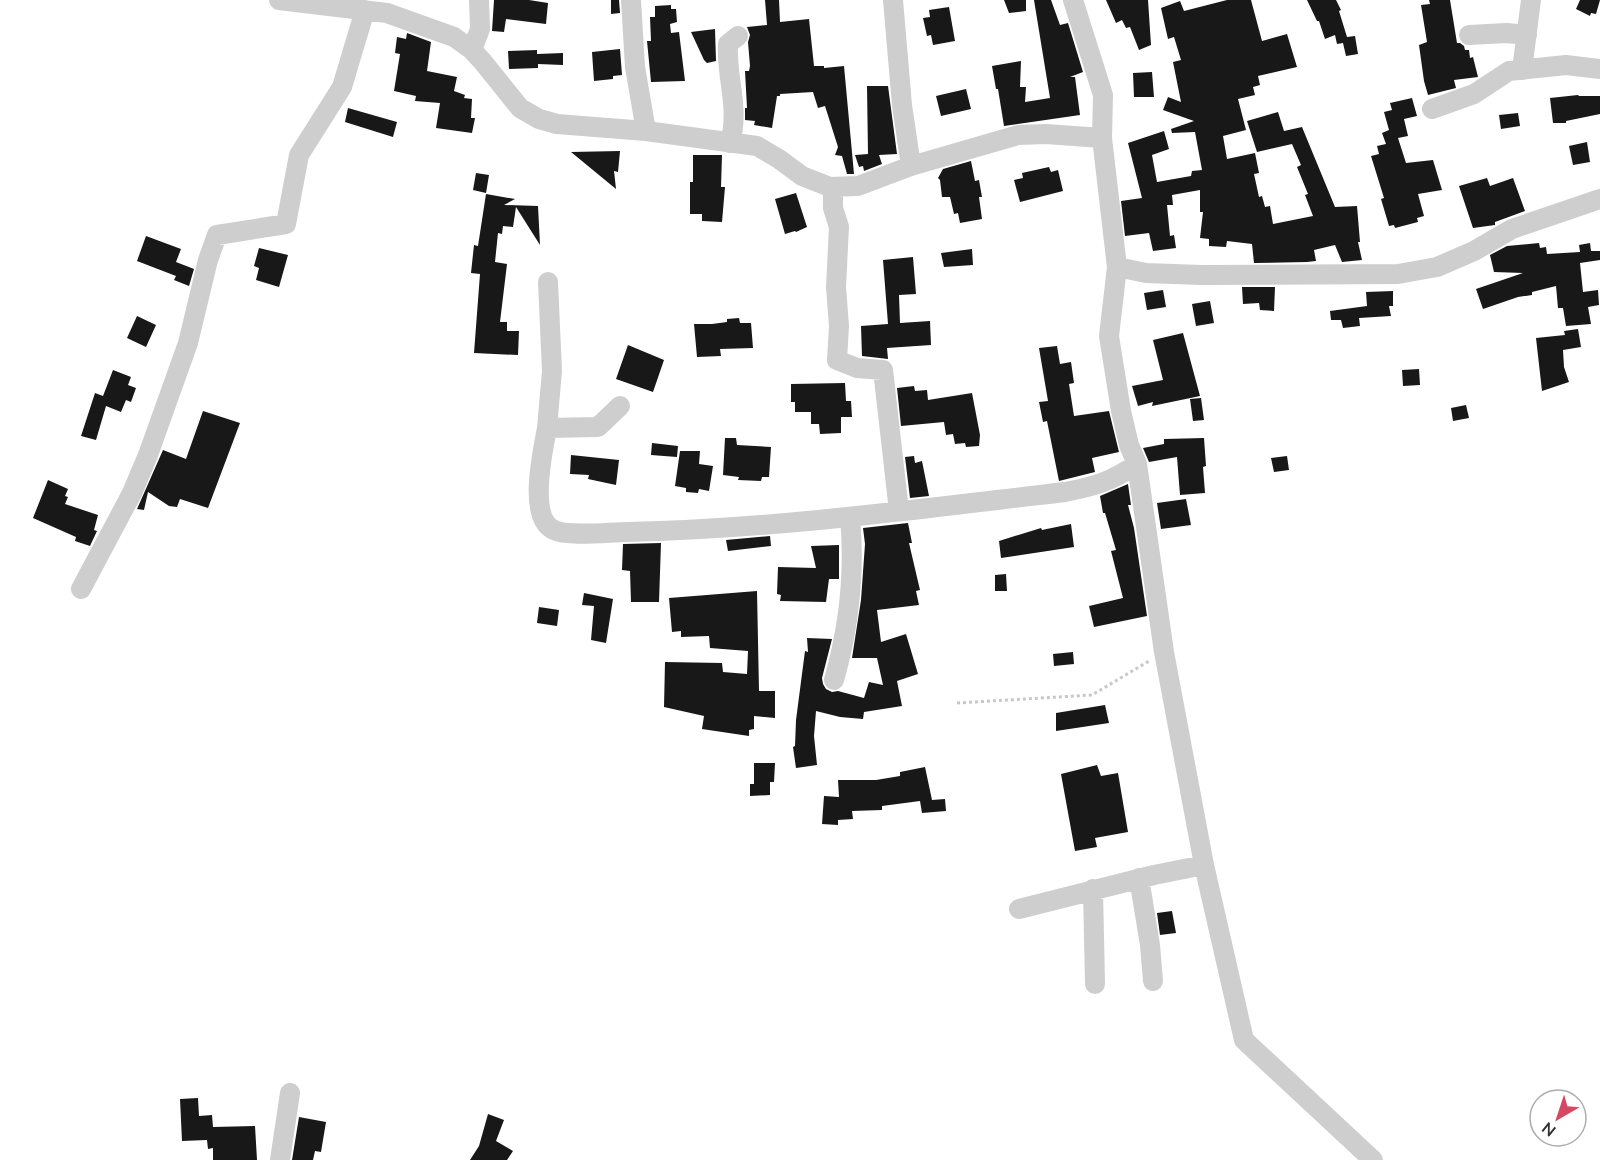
<svg xmlns="http://www.w3.org/2000/svg" width="1600" height="1160" font-family="'Nunito Sans',sans-serif">
	<style>
		.building { fill: #181818 }
		.lines { fill: none; stroke-linecap: round; stroke-linejoin: round }
		.path { stroke: #c8c8c8; stroke-width: 3; stroke-dasharray: 3 3; stroke-linecap: butt }
		.minor { stroke: #cecece; stroke-width: 20 }
	</style>
	<rect width="100%" height="100%" fill="#fff"/>
	<path class="building" d="M494,0H529L548,3L546,24L506,19L504,32L492,31Z
		M611,0H619L620,13L611,14Z
		M765,0H779L780,22L809,19L814,66H824V68L844,66L854,174H847L842,156L835,155L838,147L825,106L818,108L813,92L780,94V96H777L772,128L754,125L755,121L745,120V108H747L745,71H749L750,66L748,42L750,35L747,27L767,25Z
		M1004,0H1026V11L1009,13Z
		M1034,0H1051L1060,25L1068,23L1083,72L1070,77H1075L1080,115L1004,126L998,89H996L992,66L1021,61L1020,87H1026L1025,102L1050,98Z
		M1106,0H1148L1151,45L1139,50L1130,27L1126,28L1122,20L1116,23Z
		M1227,0H1251L1262,41L1287,34L1297,67L1258,76L1260,85L1253,87L1255,95L1238,99L1246,130L1223,136L1227,159L1255,153L1259,173L1254,174L1259,197L1262,196L1265,207L1270,206L1273,224L1313,216L1305,195L1308,194L1297,167L1301,165L1292,144L1257,152L1247,121L1278,112L1284,131L1302,127L1335,207L1357,206L1360,242H1358L1362,260L1342,262L1335,245L1314,250L1316,261L1307,262L1254,263L1252,244L1227,241L1226,247L1209,246V239L1200,238L1203,212H1200V190L1172,195L1173,205H1167L1170,236L1174,235L1176,248L1153,251L1149,233L1125,236L1121,201L1142,198L1128,143L1164,131L1169,149L1152,155L1157,182L1191,176L1192,171L1202,170L1195,132L1172,133L1171,129L1194,121L1163,110L1168,97L1181,102L1173,62L1181,60L1174,37L1168,39L1161,8L1180,1L1184,11Z
		M1307,0H1336L1341,10L1339,11L1347,37L1355,36L1358,54L1346,56L1343,43L1337,44L1335,35L1325,39L1319,21H1317Z
		M1429,0H1450L1457,43H1460L1464,46L1465,50H1469L1470,58L1473,57L1478,77L1454,80L1456,88L1428,95L1424,81L1419,45L1427,42L1421,5L1430,4Z
		M1580,0H1600L1596,14L1591,13L1590,16L1576,9Z
		M671,5V9H676L677,22L670,24L671,33L679,32L685,81L651,82L647,41H651L650,17H655V6Z
		M949,7L955,41L933,45L931,35L927,36L923,18L930,17L929,10Z
		M715,29L716,61L707,63L704,60L691,32Z
		M407,33L431,42L427,71L457,77L454,91L465,95L464,98L472,99L471,118H475L472,133L436,128L440,103L415,101L416,96L394,91L400,54L395,53L397,37L406,39Z
		M620,49L622,75L613,76V79L594,81L592,52Z
		M537,50V54L563,53V65L538,64V68L509,69L508,51Z
		M1152,72L1154,97H1134L1133,73Z
		M867,86H888L897,154L879,155L882,164L864,171L863,166L859,167L855,155L868,154Z
		M966,89L971,109L941,116L936,96Z
		M1578,95L1579,96H1600V114L1566,121V123H1553L1550,98Z
		M1412,98L1417,116L1404,119L1408,136L1398,138L1406,163L1433,160L1442,190L1418,194L1424,216L1417,218L1418,222L1395,228L1394,225L1389,226L1381,199L1384,198L1371,156L1379,154L1377,146L1386,144L1382,133L1389,130L1384,112L1392,110L1390,103Z
		M348,108L397,122L393,137L345,122Z
		M1518,113L1520,126L1501,129L1499,115Z
		M1587,142L1590,162L1573,165L1569,146Z
		M620,151L618,172L614,171L616,189L571,152Z
		M693,155H722L721,187H725L722,222L702,221V214H690V182H693Z
		M971,161L975,181L979,180L982,197H979L982,219L960,223L958,213L954,214L950,197H942L940,180L938,178L943,169Z
		M1049,167L1051,172L1058,170L1063,191L1020,202L1014,180L1023,178L1022,173Z
		M476,173L489,175L486,193L473,190Z
		M1487,178L1490,186L1513,178L1525,211L1495,222V225L1473,228L1459,186Z
		M796,193L807,227L796,232L795,231L785,234L775,199Z
		M486,194L515,199L504,205L538,206L540,245L516,207L513,227L503,226L502,234L498,233L495,262L507,264L500,322H507V331H519L518,355L474,353L480,274L471,273L474,245L478,246Z
		M146,236L181,249L176,262L194,269L189,286L174,280L176,276L137,261Z
		M1539,243L1540,248L1546,247L1547,254L1580,252L1579,245L1590,243L1591,251H1600V260L1580,263L1583,292L1598,290L1599,305L1588,307L1591,324L1566,326L1563,308H1558L1556,286L1532,292V295L1518,297L1483,309L1476,289L1523,273L1494,272L1490,255L1507,246Z
		M259,248L288,255L279,287L256,280L259,268L254,266Z
		M972,249L973,265L944,267L941,253Z
		M913,257L916,294L899,295L900,323L930,321L931,345L887,348L888,359L862,356L861,326L888,324L883,260Z
		M1242,287H1275L1274,311L1260,310L1259,303L1243,304Z
		M1163,290L1166,307L1147,310L1144,293Z
		M1393,291V306H1389L1391,316L1359,318L1360,326L1343,328L1341,320H1331L1330,311L1367,306L1366,292Z
		M1210,301L1214,323L1196,326L1192,304Z
		M137,316L156,325L146,347L127,338Z
		M739,318L740,323H751L753,348L720,349L721,356L697,357L694,324H712L727,322V319Z
		M1578,329L1581,347L1563,350L1564,367L1569,382L1542,391L1536,338L1565,335L1564,331Z
		M1183,333L1200,396L1152,406L1153,402L1138,406L1132,386L1163,380L1153,340Z
		M628,345L664,360L653,392L616,379Z
		M1057,346L1060,364L1071,362L1074,383L1069,384L1074,416L1109,411L1119,452L1092,458L1095,472L1059,481L1047,421L1043,422L1039,402L1048,401L1039,348Z
		M1419,369L1420,385L1403,386L1402,370Z
		M113,370L131,377L128,385L136,388L131,402L126,400L121,412L106,406L96,440L81,436L95,393L103,396Z
		M845,383L846,401H851L852,417H841V433L820,434L819,424H811V412H795V402H791V384Z
		M914,386L915,391L927,390L928,400L972,393L980,435L979,446L966,447L965,443L955,444L953,434L946,435L944,422L901,426L897,388Z
		M1201,398L1204,420L1193,421L1190,399Z
		M1466,405L1469,418L1453,421L1451,408Z
		M203,411L240,423L208,508L180,499L177,507L169,506L148,492L144,510L137,509L163,450L186,459Z
		M725,438H736L737,445L771,447L769,477H762L761,481L738,480L739,477L723,475Z
		M1204,438L1206,466L1203,467L1205,493L1180,495L1177,457L1149,462L1143,448L1164,444V439Z
		M652,443L678,446L677,457L651,455Z
		M680,451H700L699,464L713,466L709,491L699,489L698,493L686,492V488L675,486Z
		M571,455L619,460L616,485L588,479L589,475L570,474Z
		M914,456L915,463L922,461L929,496L910,498L905,457Z
		M1287,456L1289,470L1274,472L1271,458Z
		M48,480L68,489L65,496L68,497L65,504L98,515L94,530L97,531L90,546L75,541L76,537L33,518Z
		M1128,484L1131,505H1128L1134,528L1147,616L1094,627L1089,606L1123,598L1111,551L1116,550L1105,513H1103L1100,496Z
		M1186,499L1191,525L1161,529L1157,503Z
		M908,523L912,543H909L920,590L916,591L919,605L877,610L881,642L906,634L918,674L897,681L902,706L864,712L863,719L840,717L816,711L814,736L817,765L796,768L793,747L795,746L796,720L805,651L808,652L807,638L832,639L822,678L823,684L826,689L832,692L838,691L864,698L869,682L883,685L877,658H852L861,600L865,544L863,528Z
		M1071,524L1074,547L1001,558L999,541L1041,528L1042,530Z
		M770,536L771,546L728,551L726,540Z
		M661,543L659,602H631L630,571L622,570L623,544Z
		M839,545V579H829L826,602L780,601L781,595L777,594L778,567L816,568L811,546Z
		M1006,574L1007,591H995V575Z
		M757,591L759,691H775V718L754,716V729L749,730V736L702,729L704,716L664,707L665,662L722,663L723,672L747,674L748,651L710,648L709,636L681,637V631L672,632L669,598Z
		M584,593L613,599L606,643L591,640L594,606L582,605Z
		M539,607L559,610L557,626L537,623Z
		M1073,652L1074,664L1054,666L1053,654Z
		M1105,705L1109,723L1056,731V713Z
		M754,763H775L774,782H770V795L750,796V784H754Z
		M1097,765L1101,776L1118,773L1128,832L1095,838L1097,847L1075,851L1061,774Z
		M925,767L932,800L945,799L946,811L922,813L920,801L882,806V810L852,811L853,819L838,820V825L822,824L824,796L839,797L838,780H876L900,776V772Z
		M1172,911L1176,933L1160,935L1157,913Z
		M198,1098L199,1116L212,1115L213,1127L255,1126L257,1160H213V1148L208,1149L207,1140L182,1141L180,1099Z
		M488,1114L504,1120L496,1141L513,1151L507,1160H470L479,1146Z
		M299,1117L326,1122L321,1152L315,1151L313,1160H292Z"/>
	<g class="lines">
		<path class="path" d="M957,703L1092,695L1149,661"/>
		<path class="minor" d="M279,0L387,13L454,37L472,50L483,62L520,108L539,119L557,124L646,131L757,146L779,159L802,176L830,187L858,186L911,166L1018,135L1046,134L1102,138
			M631,0L635,67L646,131
			M893,0L902,105L911,166
			M1469,35L1506,33L1527,35
			M472,50L480,29L479,0
			M1522,70L1531,0
			M1432,109L1474,94L1509,71L1566,65L1600,69
			M730,143C740,107 726,79 728,44L738,36
			M833,188V208L839,227L836,287L839,326L837,360L857,368L883,370L899,511
			M1117,267L1146,273L1201,275L1398,274L1437,267L1474,251L1512,229L1600,199
			M620,406L598,427L547,428C543,451 527,518 554,530C568,537 610,532 627,532C773,529 919,509 1065,492C1096,486 1110,482 1137,464L1129,445L1121,411L1109,336L1117,267L1102,138L1103,95L1073,0
			M547,428L552,371L548,282
			M1137,464L1164,652L1204,865L1244,1040L1373,1160
			M81,589L132,493L148,455L188,343L208,260L217,235L286,224L299,155L342,87L365,10
			M834,680C849,627 855,572 850,517
			M1139,878L1150,945L1153,981
			M1093,889L1095,984
			M1019,909L1154,875L1204,865
			M280,1160L290,1093"/>
	</g>
	<g transform="translate(1558 1118) rotate(219)"><circle r="28" fill="#ffffff" stroke="#adadad" stroke-width="1.5"/>
	<path d="M0-4.5L10 22L0 15L-10 22Z" fill="#d44864"/>
	<text y="-9" font-size="16" font-weight="bold" text-anchor="middle" fill="#313131">N</text>
	</g>
</svg>
